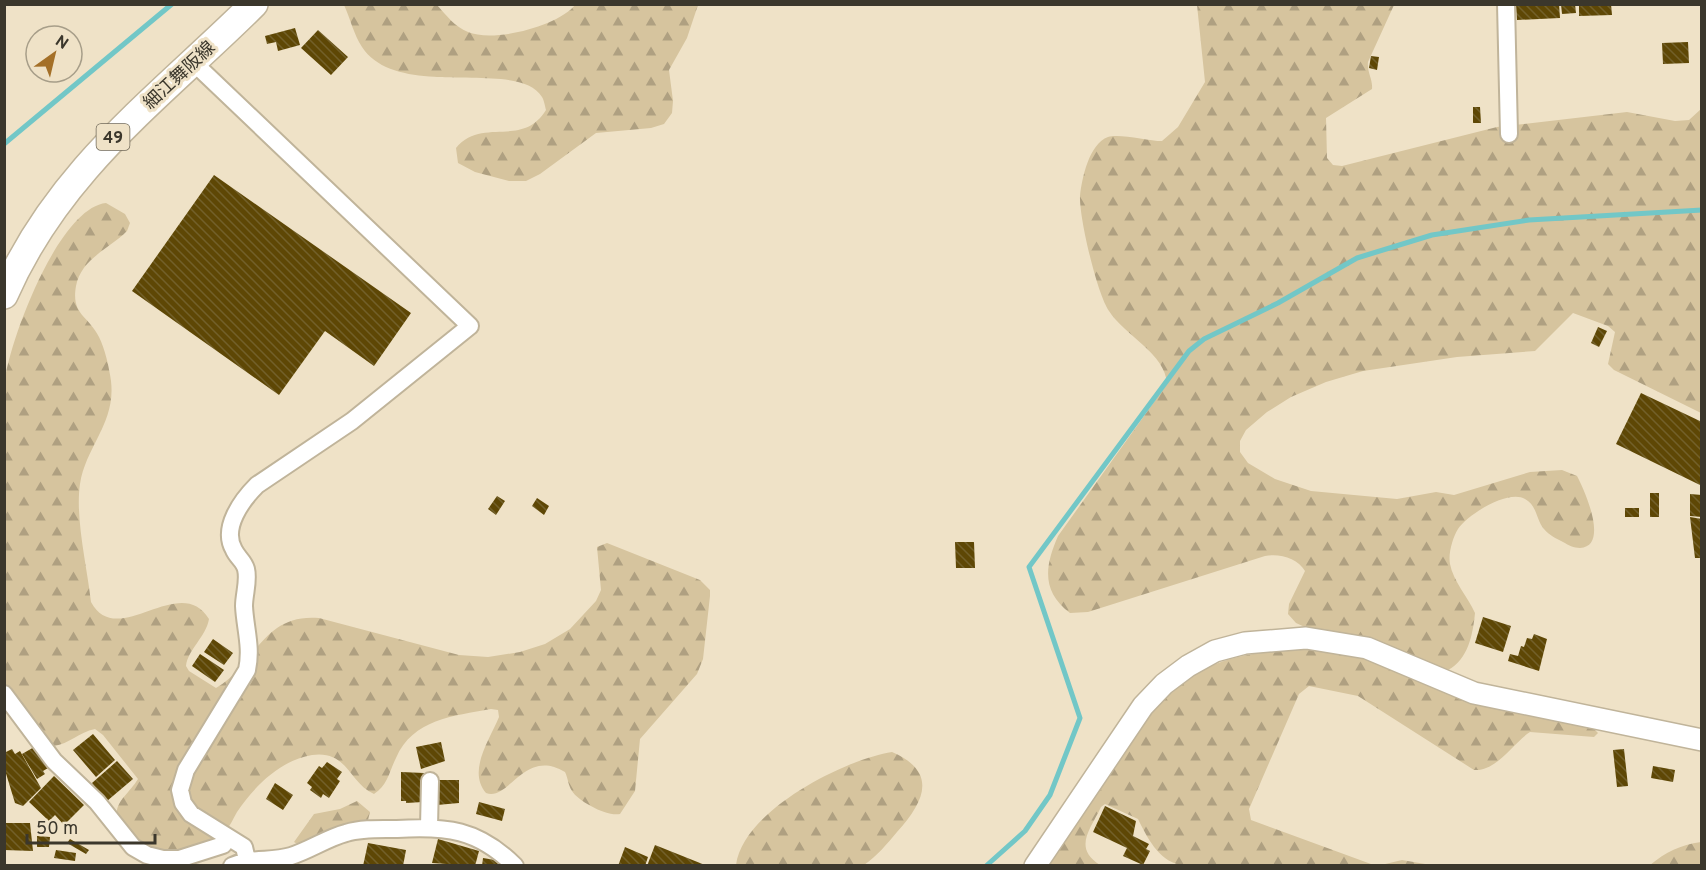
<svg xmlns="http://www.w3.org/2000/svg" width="1706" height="870" font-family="Overpass,'Noto Sans JP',sans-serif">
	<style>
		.forest { fill: url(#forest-firs) }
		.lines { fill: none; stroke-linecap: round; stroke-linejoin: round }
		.stream { stroke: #72c7c7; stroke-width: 5 }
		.building { fill: url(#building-back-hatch) }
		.minor-casing { stroke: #c0b49a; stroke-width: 20 }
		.tertiary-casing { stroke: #c0b49a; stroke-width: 24 }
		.primary-casing { stroke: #c0b49a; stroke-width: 30 }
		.minor { stroke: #fff; stroke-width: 16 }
		.tertiary { stroke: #fff; stroke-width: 21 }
		.primary { stroke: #fff; stroke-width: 27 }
		.labels { text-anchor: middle; stroke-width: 6; stroke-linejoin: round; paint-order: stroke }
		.shield { fill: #efe2c7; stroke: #716a5a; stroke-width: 1.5 }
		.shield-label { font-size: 16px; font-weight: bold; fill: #3b372c }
		.street-label { font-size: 18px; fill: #3b372c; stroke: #efe2c7 }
	</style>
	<defs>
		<pattern id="forest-firs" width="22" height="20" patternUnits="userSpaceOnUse" patternTransform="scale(1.5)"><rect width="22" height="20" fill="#d6c49e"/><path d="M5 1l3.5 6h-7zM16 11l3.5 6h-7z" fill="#afa081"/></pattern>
		<pattern id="building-back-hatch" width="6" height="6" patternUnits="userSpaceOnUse" patternTransform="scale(1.5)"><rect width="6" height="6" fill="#5e4705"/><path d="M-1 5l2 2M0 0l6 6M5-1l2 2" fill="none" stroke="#72602a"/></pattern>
	</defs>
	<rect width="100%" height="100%" fill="#efe2c7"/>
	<path class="forest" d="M344,5H437C446,15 455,27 468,32C494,43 558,26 575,5H698L687,38L669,70L673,101L672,113L664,124L651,128L596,133L540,174L526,181H509L475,172L458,163L456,148C482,116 522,149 546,110C545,106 544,100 542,97C518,57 398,102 362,47C354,35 350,18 344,5Z
		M1197,5H1394L1368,62C1367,73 1373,79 1372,89L1326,118L1327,158L1333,165L1342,166L1497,127L1627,112L1675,121L1689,120L1701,109V413L1614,370L1608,364L1615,332L1608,326L1573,313L1535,351L1457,357L1363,371L1326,382L1291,397L1267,412L1246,430L1240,441V452L1248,463L1275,479L1311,491L1397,499L1436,492L1454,495L1530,472L1562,470L1577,476C1584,489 1610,546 1580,548C1574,548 1568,545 1563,542C1557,539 1549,535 1544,529C1536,520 1537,505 1525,499C1509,489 1468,514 1458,529C1453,537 1448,553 1450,564C1453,581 1468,597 1475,613C1473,634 1468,660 1448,670L1370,638L1307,628L1296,623L1288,614L1289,604L1305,571C1298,558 1279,553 1265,556L1088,612L1070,613C1041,591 1045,566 1058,536L1167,384C1166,354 1124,335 1109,311C1097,294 1079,217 1080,196C1082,178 1089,144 1108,137C1119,133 1148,141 1162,141L1178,127L1205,82Z
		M106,203L125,214L130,223L127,231C109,249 81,259 76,286C71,315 88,315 99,337C105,349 109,367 111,381C116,423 86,446 80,484C75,518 87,566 91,602C117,651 180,571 209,619C206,637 188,649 186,666L189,671L216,688C256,665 262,613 319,618L459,655L488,657L520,652L545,644L570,629L596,601L601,590L597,547L607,543L700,580L710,590V596L703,659L697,674L640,739L635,791L620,814C607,817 578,801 572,791C568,785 568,778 565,772C524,747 509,802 486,793C467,771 490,739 499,717L498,710L491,709C453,716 413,719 396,758C389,772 388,785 374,794C349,783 348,750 312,755C280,760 254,787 237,812C233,819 230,826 225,832C212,847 166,860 148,850C140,845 132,834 125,827C105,808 127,797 138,779L103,735L95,729C79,732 69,744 54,746L45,740L5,688V379C11,337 59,208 106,203Z
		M1306,648L1364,658L1471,703L1594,729L1598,733L1594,737L1530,732C1513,743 1496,772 1474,770L1358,696L1309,686L1299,694L1249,809L1251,820L1371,864L1381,865L1402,860L1431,865H1180C1158,860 1147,837 1138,819L1105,804L1101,807C1090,830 1073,848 1100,865L1047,866L1151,713C1203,658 1233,654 1306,648Z
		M892,752C938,772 925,801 897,832C887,844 877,856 864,865H736C743,811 843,760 892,752Z
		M357,801L370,812L368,820L299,845L294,842L314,814L340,809Z
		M1701,842V865H1650C1666,852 1680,845 1701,842Z"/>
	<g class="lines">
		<path class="stream" d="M4,144L172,4
			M986,866L1025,831L1050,795L1080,718L1029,567L1189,351L1204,339L1278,303L1357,258L1432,235L1529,220L1702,210"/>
	</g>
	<path class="building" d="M1516,4H1559L1560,18L1517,20Z
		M1561,4H1575L1576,13L1562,14Z
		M1579,4H1611L1612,15L1579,16Z
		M295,28L300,45L278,51L276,42L267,44L265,36Z
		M318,30L348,57L331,75L301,48Z
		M1688,42L1689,63L1663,64L1662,43Z
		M1371,56L1379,57L1377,70L1369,68Z
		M1473,107H1480L1481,123H1473Z
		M214,175L411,313L374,366L325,331L279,395L132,291Z
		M1598,327L1607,331L1599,347L1591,343Z
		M1641,393L1702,422L1700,485L1616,444Z
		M1650,493H1659V517H1650Z
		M1690,494L1702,495V517L1690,516Z
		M497,496L505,501L496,515L488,509Z
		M537,498L549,506L544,515L532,506Z
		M1625,508H1639V517H1625Z
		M1690,517L1702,519V558H1695Z
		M955,542H974L975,568H956Z
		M1483,617L1511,626L1503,652L1475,643Z
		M1534,634L1547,639L1539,671L1508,661L1510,654L1518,656L1521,646L1524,647L1527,638L1532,639Z
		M213,639L233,653L224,665L204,652Z
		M200,654L224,670L215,682L192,666Z
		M93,734L115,760L96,777L73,750Z
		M441,742L445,761L421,769L416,747Z
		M36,746L48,768L43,771L45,774L37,779L22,754Z
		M12,749L15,754L20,751L41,788L23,806L15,803L4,767V753Z
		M1624,749L1628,786L1617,787L1613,750Z
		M117,761L133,779L107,801L92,783Z
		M327,762L342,772L337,779L340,781L329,798L323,794L321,798L310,790L312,787L307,783L319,766L322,768Z
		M1653,766L1675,770L1673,782L1651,778Z
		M401,772L424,773L423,802L406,803V801H401Z
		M54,776L84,805L64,825L55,815L49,821L29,802Z
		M437,780H459V803L437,805Z
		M275,783L293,795L283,810L266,799Z
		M479,802L505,809L502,821L476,814Z
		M1105,806L1136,821L1133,836L1149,844L1146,849L1150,851L1143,865L1123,856L1127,848L1093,832Z
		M4,823H30L33,851L4,850Z
		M37,836L50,837L49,847H37Z
		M70,839L89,850L86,854L67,843Z
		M438,839L479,851L475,866L432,863Z
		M368,843L406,850L403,866H363Z
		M655,845L705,865V866H647Z
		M625,847L648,857L645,866H618Z
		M56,850L76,853L75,861L54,858Z
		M483,858L501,861L500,866H482Z"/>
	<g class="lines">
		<defs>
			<path id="minor" d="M1506,4L1509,134
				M193,62L470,326L352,421L257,485C242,500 221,528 234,550C237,557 244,561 246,569C249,581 244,594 244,606C245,628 252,647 247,670L186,770L180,790L183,803L191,814L244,847L247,860
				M4,694L54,761L97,802L133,847L147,855L163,859H179L223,845L228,838
				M429,827L430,781
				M232,866C251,857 271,862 291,856C310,850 327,838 346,833C362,828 380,829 397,829C446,826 478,829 515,866"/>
			<path id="tertiary" d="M1035,866L1143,706L1164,684L1188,666L1215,651L1245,643L1306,638L1367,648L1474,693L1702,740"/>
			<path id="primary" d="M4,295C59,169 159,98 254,4"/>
		</defs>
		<use href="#minor" class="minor-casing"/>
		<use href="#tertiary" class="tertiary-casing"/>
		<use href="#primary" class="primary-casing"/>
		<use href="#minor" class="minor"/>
		<use href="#tertiary" class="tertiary"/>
		<use href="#primary" class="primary"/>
	</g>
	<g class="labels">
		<rect class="shield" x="96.5" y="124" width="33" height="26" rx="4.5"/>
		<g class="shield-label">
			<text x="113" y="143">49</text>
		</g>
		<g class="street-label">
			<text transform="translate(179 75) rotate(-43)" y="6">細江舞阪線</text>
		</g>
	</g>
	<rect width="1706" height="870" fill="none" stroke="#3b372c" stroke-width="12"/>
	<g transform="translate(54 54) rotate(34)"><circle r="28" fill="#efe2c7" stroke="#a79e89" stroke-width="1.5"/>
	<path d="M0-4.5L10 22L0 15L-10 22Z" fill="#a47028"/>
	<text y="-9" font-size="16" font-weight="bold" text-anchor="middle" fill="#3b372c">N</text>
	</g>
	<path d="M27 834v9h128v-9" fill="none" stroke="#3b372c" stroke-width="3"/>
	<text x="36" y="834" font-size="18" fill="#3b372c" stroke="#efe2c7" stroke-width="4.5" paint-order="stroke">50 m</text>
</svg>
